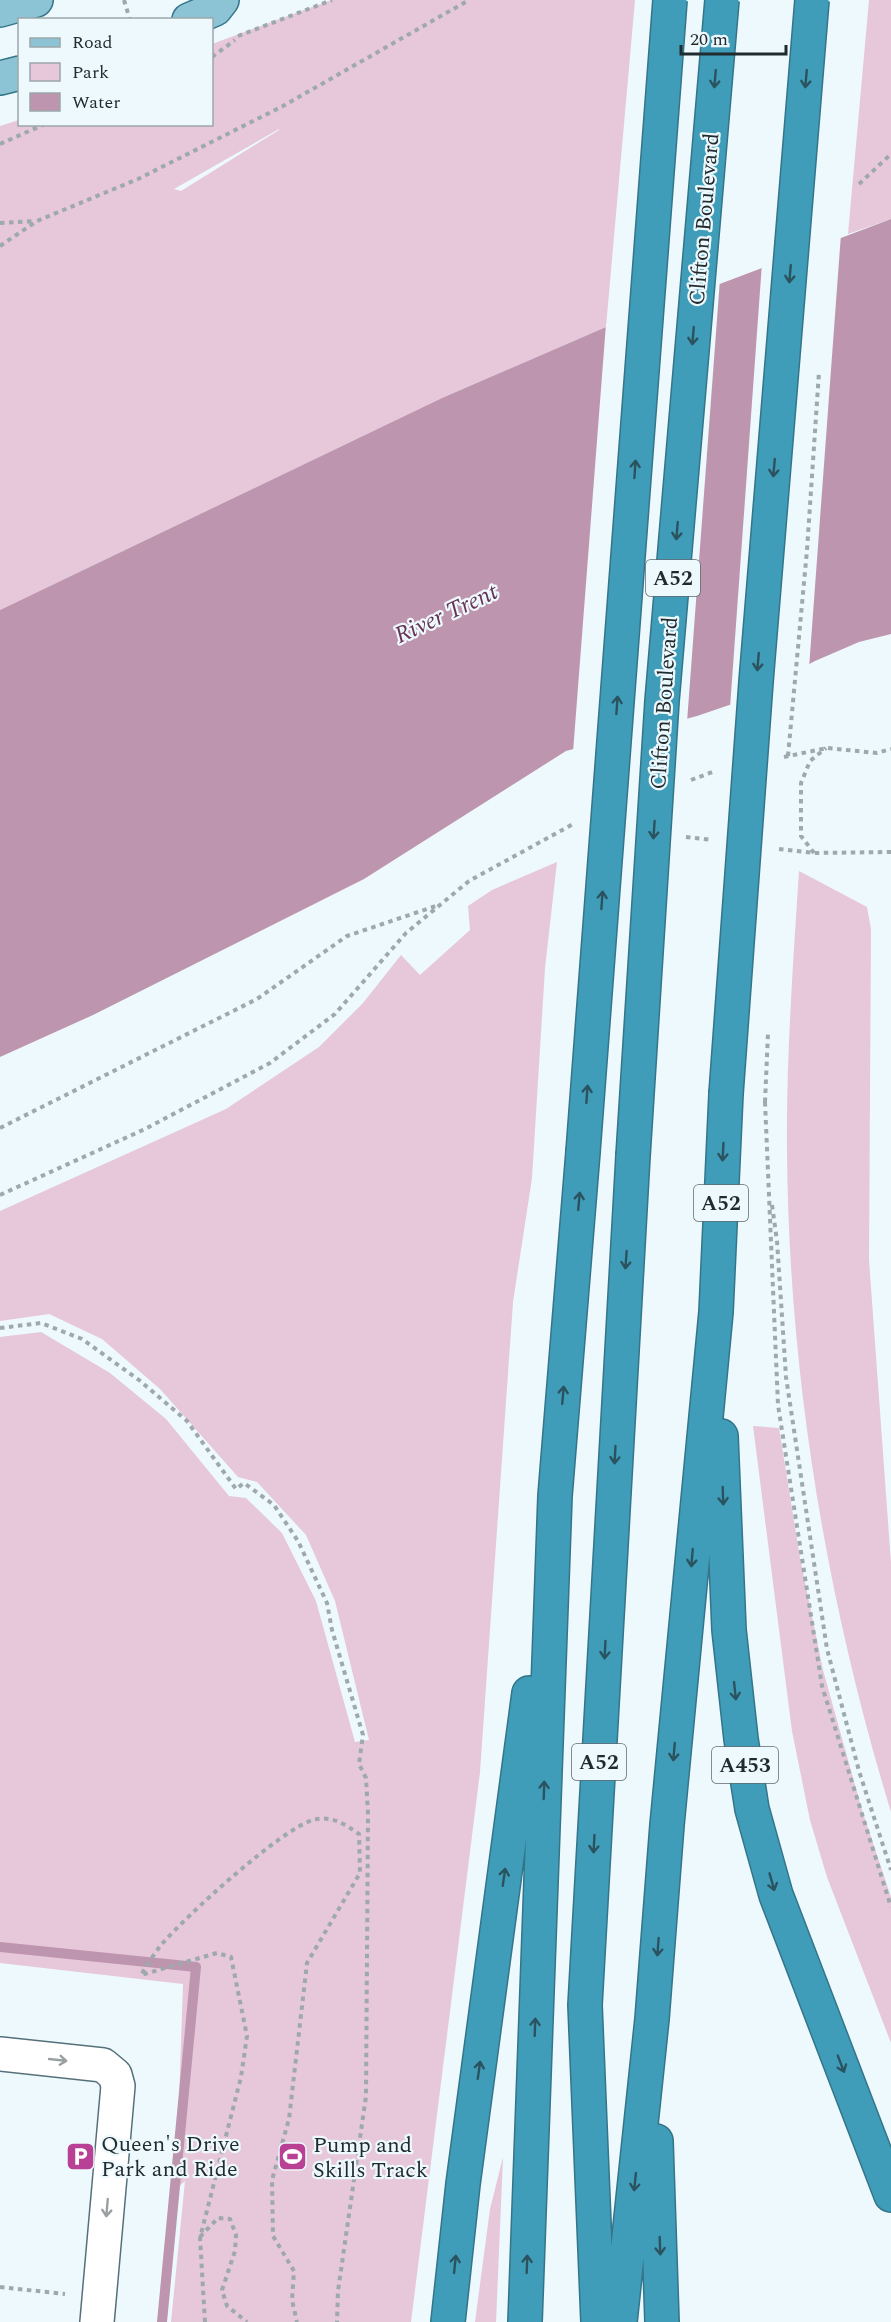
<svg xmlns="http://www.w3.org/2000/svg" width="891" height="2322" font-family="Spectral,serif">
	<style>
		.green { fill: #e7c7da; fill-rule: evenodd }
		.water { fill: #be95ae }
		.pier { fill: #edf9fd }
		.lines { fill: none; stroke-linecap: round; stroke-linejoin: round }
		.stream { stroke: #be95ae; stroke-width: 10 }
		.minor-casing { stroke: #55707a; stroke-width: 36 }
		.major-casing { stroke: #347589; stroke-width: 36 }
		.highway-casing { stroke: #347589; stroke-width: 36 }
		.path { stroke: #9da9ad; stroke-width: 4; stroke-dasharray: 4.5 4.5; stroke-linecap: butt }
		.minor { stroke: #fff; stroke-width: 33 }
		.major { stroke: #8cc4d5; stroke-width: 33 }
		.highway { stroke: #409db9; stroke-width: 33 }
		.highway-bridge-casing { stroke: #347589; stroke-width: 36; stroke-linecap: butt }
		.path-bridge { stroke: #9da9ad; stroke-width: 4; stroke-dasharray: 4.5 4.5; stroke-linecap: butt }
		.highway-bridge { stroke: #409db9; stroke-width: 33 }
		.oneway { stroke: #2b535f }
		.oneway2 { stroke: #9aa0a1 }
		.labels { text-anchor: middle; stroke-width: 4.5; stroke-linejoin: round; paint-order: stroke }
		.shield { fill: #edf9fd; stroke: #5d696d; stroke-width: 1.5 }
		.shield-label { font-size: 21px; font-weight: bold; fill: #1f2b2f }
		.street-label { font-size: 22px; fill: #1f2b2f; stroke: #edf9fd }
		.poi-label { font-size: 22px; fill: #1f2b2f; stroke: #edf9fd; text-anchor: start }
		.water-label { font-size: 24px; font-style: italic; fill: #683356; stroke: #edf9fd }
	</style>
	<rect width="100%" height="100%" fill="#edf9fd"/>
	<path class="green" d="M331,0H635L606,327L442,398L0,610V126L19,120L20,124H212V44ZM279,130L181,191L174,189L279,129Z
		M869,0H891V219L848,234Z
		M557,862L545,968L532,1178L513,1302L480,1772L411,2322H171L185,2181L176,2189L183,1984L0,1963V1337L41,1332L110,1373L166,1419L229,1496L246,1498L282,1533L316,1601L355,1742L369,1740L335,1601L306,1535L257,1482L238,1477L160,1389L102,1339L49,1314L0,1321V1211L226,1109L319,1047L363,1003L401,955L420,975L470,930L468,906L492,890Z
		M799,871L867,907L871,929L869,1260L891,1563V1812C826,1599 789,1376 787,1153C786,1059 793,965 799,871Z
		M753,1426L779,1428L800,1558L823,1670L862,1810L891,1897V2043L827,1877L810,1820L792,1731Z
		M503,2157L496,2322H475L490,2209Z"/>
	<path class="water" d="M891,219V634L859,642L815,661L738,702L697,716L566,751L364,879L93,1015L0,1057V610L442,398L606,327Z"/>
	<path class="pier" d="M841,234L809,668L730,708L762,263Z
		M720,279L687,722L573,752L606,324Z"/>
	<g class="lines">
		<path class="stream" d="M0,1947L196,1967L162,2322"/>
		<defs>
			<path id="minor" d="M0,2054L103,2065L115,2075L118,2086L97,2322"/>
			<path id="major" d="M0,10L36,0
				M189,20L215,9L222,0
				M0,78L20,73"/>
			<path id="highway" d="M721,1436L729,1630L741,1739L752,1809L776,1895L891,2195
				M656,2141L662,2322
				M448,2322L463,2184L529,1693
				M525,2322L555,1496L583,1152
				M598,2322L585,2005L633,1156
				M620,2322L652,2019L667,1825L716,1312L726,1094"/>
		</defs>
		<use href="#minor" class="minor-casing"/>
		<use href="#major" class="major-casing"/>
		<use href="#highway" class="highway-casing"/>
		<path class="path" d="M124,0L130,20
			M238,36L332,0
			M212,57L235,40
			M0,144L45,124
			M859,184L891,154
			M0,223L36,221
			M0,246L37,221L138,179L283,106L469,0
			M784,757L827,748L877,753L891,749
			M691,780L715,771
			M686,837L712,840
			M779,849L814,853L891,852
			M814,853L801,836V783L810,761L826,748
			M765,1102L778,1405L822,1686L891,1907
			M0,1128L257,999L347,936L436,906
			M0,1195L145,1129L270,1063L335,1014L406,933L469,881L575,823
			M772,1205L777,1241L786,1377L827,1649L859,1771L891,1870
			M0,1328L41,1323L82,1339L139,1380L187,1421L236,1489L244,1483L274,1505L298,1541L327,1603L332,1630L363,1735L359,1764L366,1778L368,1814L366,2096L338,2291L337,2322
			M200,2237L218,2218L230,2219L236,2235L235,2251L222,2290L227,2306L247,2322
			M0,2287L65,2294
			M205,2322L200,2238L241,2077L247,2036L231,1957L217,1953L141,1975C147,1965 154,1954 161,1945C185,1917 281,1829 313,1820C331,1815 345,1824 359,1834L360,1873L307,1963L289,2119L272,2180L273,2236L294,2271L292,2300L297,2322"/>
		<use href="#minor" class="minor"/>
		<use href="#major" class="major"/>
		<use href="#highway" class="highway"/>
		<defs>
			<path id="highway-bridge" d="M726,1094L756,682L812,0
				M583,1152L670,0
				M633,1156L662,701L722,0"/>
		</defs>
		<use href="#highway-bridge" class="highway-bridge-casing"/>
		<path class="path-bridge" d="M788,756L807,550L819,372
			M765,1102L768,1033"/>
		<use href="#highway-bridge" class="highway-bridge"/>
	</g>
	<defs><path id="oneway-shaft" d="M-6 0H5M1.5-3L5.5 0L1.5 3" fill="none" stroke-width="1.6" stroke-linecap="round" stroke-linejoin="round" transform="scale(1.5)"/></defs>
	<g class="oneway">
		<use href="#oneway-shaft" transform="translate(715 79) rotate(95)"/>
		<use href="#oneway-shaft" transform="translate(806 79) rotate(95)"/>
		<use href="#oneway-shaft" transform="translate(790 274) rotate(95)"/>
		<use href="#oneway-shaft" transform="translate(693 336) rotate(95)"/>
		<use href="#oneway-shaft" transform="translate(774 468) rotate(95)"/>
		<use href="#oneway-shaft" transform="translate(635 469) rotate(-86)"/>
		<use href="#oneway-shaft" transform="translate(677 531) rotate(95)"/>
		<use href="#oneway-shaft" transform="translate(758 662) rotate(95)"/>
		<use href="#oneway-shaft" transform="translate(617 705) rotate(-86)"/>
		<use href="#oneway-shaft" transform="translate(654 830) rotate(94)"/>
		<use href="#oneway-shaft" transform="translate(602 900) rotate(-86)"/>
		<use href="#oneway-shaft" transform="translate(587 1094) rotate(-86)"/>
		<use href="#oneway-shaft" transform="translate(723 1152) rotate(93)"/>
		<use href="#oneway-shaft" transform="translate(579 1201) rotate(-85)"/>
		<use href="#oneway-shaft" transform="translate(626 1260) rotate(94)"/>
		<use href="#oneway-shaft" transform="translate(563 1395) rotate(-85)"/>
		<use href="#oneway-shaft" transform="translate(615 1455) rotate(93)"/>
		<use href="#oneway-shaft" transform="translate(723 1496) rotate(88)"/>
		<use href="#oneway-shaft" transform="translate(692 1558) rotate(95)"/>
		<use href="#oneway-shaft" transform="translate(605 1650) rotate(93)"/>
		<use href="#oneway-shaft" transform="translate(735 1691) rotate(84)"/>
		<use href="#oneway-shaft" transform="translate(674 1752) rotate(95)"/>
		<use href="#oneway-shaft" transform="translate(544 1790) rotate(-88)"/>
		<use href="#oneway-shaft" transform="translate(594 1844) rotate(93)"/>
		<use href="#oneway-shaft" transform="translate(504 1877) rotate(-82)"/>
		<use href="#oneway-shaft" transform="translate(772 1882) rotate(74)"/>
		<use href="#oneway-shaft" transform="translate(658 1947) rotate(94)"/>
		<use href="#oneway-shaft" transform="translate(535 2027) rotate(-88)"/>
		<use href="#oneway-shaft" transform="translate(841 2064) rotate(69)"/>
		<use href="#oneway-shaft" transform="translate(479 2070) rotate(-82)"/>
		<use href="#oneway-shaft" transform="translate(635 2182) rotate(96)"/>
		<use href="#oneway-shaft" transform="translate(660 2246) rotate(88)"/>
		<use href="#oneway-shaft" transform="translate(455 2264) rotate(-84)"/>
		<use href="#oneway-shaft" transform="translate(527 2264) rotate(-88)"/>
	</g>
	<g class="oneway2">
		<use href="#oneway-shaft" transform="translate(58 2060) rotate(6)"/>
		<use href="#oneway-shaft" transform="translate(107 2208) rotate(95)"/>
	</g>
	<defs>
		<symbol id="parking-square" viewBox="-11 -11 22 22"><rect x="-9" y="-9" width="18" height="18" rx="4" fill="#b94195" stroke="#edf9fd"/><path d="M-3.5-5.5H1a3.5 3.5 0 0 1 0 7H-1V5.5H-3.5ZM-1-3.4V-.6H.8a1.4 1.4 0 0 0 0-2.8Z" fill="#fff"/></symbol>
		<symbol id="stadium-square" viewBox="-11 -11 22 22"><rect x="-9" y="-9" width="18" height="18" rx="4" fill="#b94195" stroke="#edf9fd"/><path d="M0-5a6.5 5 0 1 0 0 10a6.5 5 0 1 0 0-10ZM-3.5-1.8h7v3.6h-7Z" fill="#fff"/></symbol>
	</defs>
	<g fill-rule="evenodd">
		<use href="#parking-square" x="64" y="2140" width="33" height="33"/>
		<use href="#stadium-square" x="276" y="2140" width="33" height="33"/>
	</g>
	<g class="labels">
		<g class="shield">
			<rect x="646" y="560" width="54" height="36" rx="4.5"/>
			<rect x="694" y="1185" width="54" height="36" rx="4.5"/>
			<rect x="572" y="1744" width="54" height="36" rx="4.5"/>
			<rect x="712" y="1747" width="66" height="36" rx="4.5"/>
		</g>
		<g class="shield-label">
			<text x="673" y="585">A52</text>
			<text x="721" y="1210">A52</text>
			<text x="599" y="1769">A52</text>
			<text x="745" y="1772">A453</text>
		</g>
		<g class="street-label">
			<text transform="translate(703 219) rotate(-85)" y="8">Clifton Boulevard</text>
			<text transform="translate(663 703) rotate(-86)" y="8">Clifton Boulevard</text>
		</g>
		<g class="poi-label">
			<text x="101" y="2151">Queen's Drive<tspan x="101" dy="25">Park and Ride</tspan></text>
			<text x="313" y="2152">Pump and<tspan x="313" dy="25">Skills Track</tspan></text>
		</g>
		<g class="water-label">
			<text transform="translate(446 613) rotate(-25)" y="8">River Trent</text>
		</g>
	</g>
	<rect x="18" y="18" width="195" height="108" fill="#edf9fd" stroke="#9ba7ab" stroke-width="1.5"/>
	<rect x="30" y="38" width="30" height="9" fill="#8cc4d5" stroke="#9ba7ab" stroke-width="1.5"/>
	<text x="72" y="48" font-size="18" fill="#1f2b2f">Road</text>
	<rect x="30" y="63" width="30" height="18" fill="#e7c7da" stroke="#9ba7ab" stroke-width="1.5"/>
	<text x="72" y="78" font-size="18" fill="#1f2b2f">Park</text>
	<rect x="30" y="93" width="30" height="18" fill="#be95ae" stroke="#9ba7ab" stroke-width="1.5"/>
	<text x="72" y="108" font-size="18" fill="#1f2b2f">Water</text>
	<path d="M681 45v9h105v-9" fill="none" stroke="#1f2b2f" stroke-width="3"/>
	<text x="690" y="45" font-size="18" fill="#1f2b2f" stroke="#edf9fd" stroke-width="4.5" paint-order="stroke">20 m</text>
</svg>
